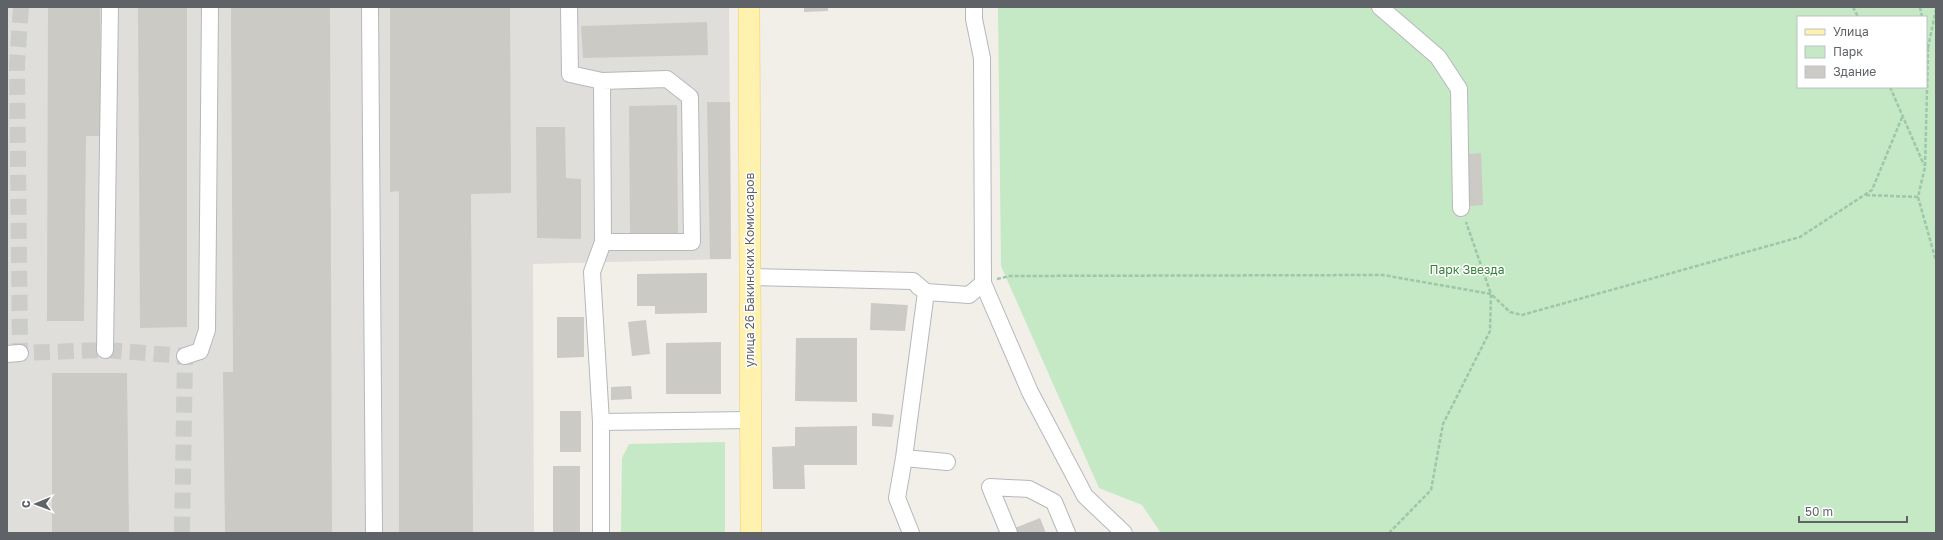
<svg xmlns="http://www.w3.org/2000/svg" width="1943" height="540" font-family="'Golos Text',sans-serif">
	<style>
		.industrial { fill: #e0deda }
		.green { fill: #c5e8c5; fill-rule: evenodd }
		.building { fill: #cccac5 }
		.lines { fill: none; stroke-linecap: round; stroke-linejoin: round }
		.minor-tunnel { stroke: #ccccc8; stroke-width: 16; stroke-dasharray: 16 8; stroke-linecap: butt }
		.minor-casing { stroke: #b5b8bc; stroke-width: 18 }
		.major-casing { stroke: #f2c960; stroke-width: 22 }
		.path { stroke: #9cc7a9; stroke-width: 2.5; stroke-dasharray: 4 2; stroke-linecap: butt }
		.minor { stroke: #fff; stroke-width: 16 }
		.major { stroke: #fff2af; stroke-width: 21 }
		.labels { text-anchor: middle; stroke-width: 3; stroke-linejoin: round; paint-order: stroke }
		.street-label { font-size: 12px; fill: #5f6368; stroke: #fff }
		.park-label { font-size: 12px; fill: #348238; stroke: #fff }
	</style>
	<rect width="100%" height="100%" fill="#f1efe8"/>
	<path class="industrial" d="M7,7H729L731,259L533,264L534,533H7Z"/>
	<path class="green" d="M998,7H1936V533H1161L1142,505L1099,488L1001,266ZM1798,17H1926V87H1798Z
		M725,442V533H621L622,458L629,444Z"/>
	<path class="building" d="M48,7H100L101,136H86L84,321H47Z
		M138,7H187V327L140,328Z
		M231,7H330L332,533H225L223,372H233Z
		M390,7H510L511,193L471,194L473,533H399V191L390,192Z
		M804,7H828V11L804,12Z
		M707,22L708,55L583,58L581,26Z
		M707,102H730L731,259H710Z
		M677,105L678,234H630L629,106Z
		M536,127H565L566,178L581,179V239L537,238Z
		M1481,153L1483,205L1469,206L1468,154Z
		M707,273V313L655,314V306H637V274Z
		M871,303L908,305L905,331L870,330Z
		M557,317H584V357L557,358Z
		M646,320L650,354L632,356L628,322Z
		M796,338H857V402L795,401Z
		M721,342V394H666V343Z
		M52,373H127L129,533H52Z
		M631,386L632,399L611,400V387Z
		M560,411H581V452H560Z
		M872,413L894,415L892,427L872,426Z
		M857,426V465H804L805,489H773L772,447L795,446V427Z
		M553,466H580V533H553Z
		M1040,518L1046,533H1017L1015,528Z"/>
	<g class="lines">
		<path class="minor-tunnel" d="M21,7L17,64L20,353L105,350L185,356L182,533"/>
		<defs>
			<path id="minor" d="M370,7L374,533
				M569,7L570,74L602,81L667,79L690,97L692,242H603
				M974,7V19L982,58L983,283L1030,392L1085,496L1124,533
				M1380,7L1438,57L1459,89L1461,208
				M750,277L913,281L926,292L904,458L897,498L911,533
				M918,286L926,292L969,295L983,283
				M105,350L110,7
				M7,354L20,353
				M185,356L200,351L207,330L210,7
				M601,422L750,420
				M904,458L947,462
				M601,533V422L592,272L603,242L602,81
				M1009,533L990,487L1029,489L1054,502L1067,533"/>
			<path id="major" d="M749,7L751,533"/>
		</defs>
		<use href="#minor" class="minor-casing"/>
		<use href="#major" class="major-casing"/>
		<path class="path" d="M1853,7L1858,17
			M1920,7L1922,17
			M1928,48L1936,9
			M1890,87L1924,165
			M1866,195L1918,197L1925,167L1928,51L1926,41
			M1918,197L1936,261
			M997,279L1010,276L1383,275L1491,294L1510,312L1522,315L1800,237L1872,190L1903,115
			M1389,533L1431,490L1443,424L1490,331L1491,294L1466,222"/>
		<use href="#minor" class="minor"/>
		<use href="#major" class="major"/>
	</g>
	<g class="labels">
		<g class="street-label">
			<text transform="translate(750 270) rotate(-90)" y="4">улица 26 Бакинских Комиссаров</text>
		</g>
		<g class="park-label">
			<text x="1467" y="274">Парк Звезда</text>
		</g>
	</g>
	<rect width="1943" height="540" fill="none" stroke="#5f6368" stroke-width="16"/>
	<rect x="1797" y="16" width="130" height="72" fill="#ffffff" stroke="#bfc1c3"/>
	<rect x="1805" y="29" width="20" height="6" fill="#fff2af" stroke="#bfc1c3"/>
	<text x="1833" y="36" font-size="12" fill="#5f6368">Улица</text>
	<rect x="1805" y="46" width="20" height="12" fill="#c5e8c5" stroke="#bfc1c3"/>
	<text x="1833" y="56" font-size="12" fill="#5f6368">Парк</text>
	<rect x="1805" y="66" width="20" height="12" fill="#cccac5" stroke="#bfc1c3"/>
	<text x="1833" y="76" font-size="12" fill="#5f6368">Здание</text>
	<g transform="translate(36 504) rotate(269)" stroke="#ffffff" stroke-width="3" paint-order="stroke">
	<path d="M0-3L7 15L0 10L-7 15Z" fill="#5f6368"/>
	<text y="-6" font-size="11" font-weight="bold" text-anchor="middle" fill="#5f6368">С</text>
	</g>
	<path d="M1799 516v6h108v-6" fill="none" stroke="#5f6368" stroke-width="2"/>
	<text x="1805" y="516" font-size="12" fill="#5f6368" stroke="#ffffff" stroke-width="3" paint-order="stroke">50 m</text>
</svg>
